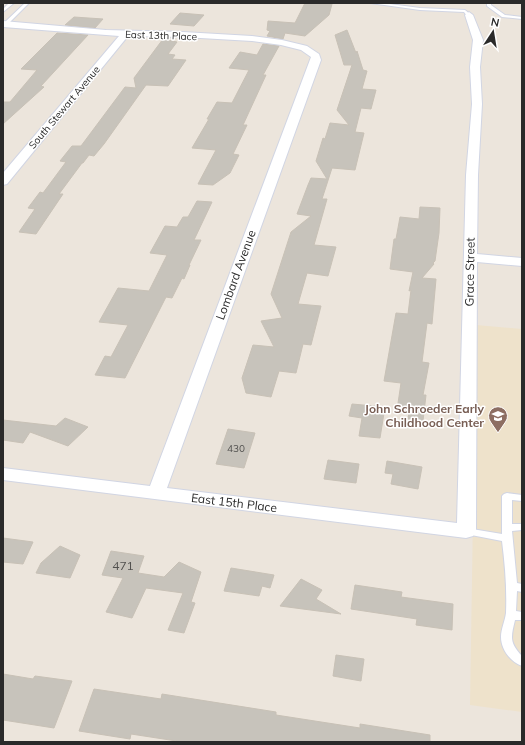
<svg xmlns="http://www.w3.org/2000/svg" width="525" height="745" font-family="Mulish,sans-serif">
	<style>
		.education { fill: #eee2cb }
		.building { fill: #c7c3bb; stroke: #c8c1b6 }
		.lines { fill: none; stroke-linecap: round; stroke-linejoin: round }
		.lane-casing { stroke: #d1d5e3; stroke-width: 2 }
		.street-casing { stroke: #d1d5e3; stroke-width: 2 }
		.lane { fill: #fff; fill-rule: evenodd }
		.street { fill: #fff; fill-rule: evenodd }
		.labels { text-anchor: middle; stroke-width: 3; stroke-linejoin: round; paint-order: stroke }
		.far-street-label { font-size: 10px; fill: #2a2a2a; stroke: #fff }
		.number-label { font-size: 10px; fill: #51504e }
		.street-label { font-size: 12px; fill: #2a2a2a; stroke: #fff }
		.education-label { font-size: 12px; font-weight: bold; fill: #785e54; stroke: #fff; text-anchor: end }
		.near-number-label { font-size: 12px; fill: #51504e }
	</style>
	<rect width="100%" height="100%" fill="#ece5dc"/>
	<path class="education" d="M476,325L522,329V712L470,705Z"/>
	<path class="building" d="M305,3L332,4L329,15L305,36L285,33L283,39L267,36L270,31L267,30L268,21L295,23Z
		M180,13L204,15L194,26L170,24Z
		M74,17L103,19L95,28L65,25Z
		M347,30L356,53L357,51L363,70L367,71L362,89L376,90L371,109L361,108L355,132L364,133L355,170L332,168L322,199H327L314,245L336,247L328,276L307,273L298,304L321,306L311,345L303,344L296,373L279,371L271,397L246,393L242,378L253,345L274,347L261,321L282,318L271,294L291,232L311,216L297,214L308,185L311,178L327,179L316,161L323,138L325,139L330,123L349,125L337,110L352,65H344L335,35Z
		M57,33L88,35L41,86L44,87L3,124V102H10L37,70L21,69Z
		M163,39L177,42L168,54L175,55L172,59L186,60L168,86L146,85L104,144L94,156L89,155L83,163H82L59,194H63L36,234L19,232L35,209L28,208L40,192L43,193L66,162L60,161L72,146H81L125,87L136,88L134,78Z
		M263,44L279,46L263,75H266L243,125H247L233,154L239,155L230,173L213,185L198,184L216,150L192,148L209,119H207L217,102L232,103L249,70L229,68L240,52L257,55Z
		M197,201L212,202L194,240H201L189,265H190L184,279L182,278L172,298L166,297L125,378L95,375L105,356L111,357L128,325L99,322L118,288L149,291L167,255L150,253L165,226L177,227L183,217H188Z
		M420,207L440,208L439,233L435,261L433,263L434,264L422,278L436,279L432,324L427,323L422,362L429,363L423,395H426L423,421L408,419L409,412L397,410L401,383L384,381L396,313L408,314L411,290L409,291L413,272L390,269L394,239H396L400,217L419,219Z
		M352,404L385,407L380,438L359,436L362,418L349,416Z
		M65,418L88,427L68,446L30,432L23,443L3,440V420L56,426Z
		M228,429L255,433L244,468L216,464Z
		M328,460L359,464L356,483L324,479Z
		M387,461L422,467L418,489L391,484L393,474L385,473Z
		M3,538L33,542L23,564L3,562Z
		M60,546L80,555L70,578L36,573L41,563Z
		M111,551L144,556L138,573L164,577L179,562L201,572L191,602L195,603L184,633L168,630L183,593L146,588L132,618L106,612L123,578L102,575Z
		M231,568L274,575L270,588L262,586L259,596L224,591Z
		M301,579L322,590L316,599L341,614L280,606Z
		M355,585L402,592L401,597L453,604L452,630L416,625L417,619L351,609Z
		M336,655L364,659L361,681L333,676Z
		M3,674L33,679L35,676L72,681L54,728L3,720Z
		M94,689L161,699L162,694L276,712V715L360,728V724L430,735V742H183L131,734L130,739L79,731Z"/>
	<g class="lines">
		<defs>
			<path id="lane" d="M9,3H14L3,12V9Z
				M25,3H29L6,26H3V24Z
				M370,3H382L420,8L465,10L471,15L467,16L464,12L420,10Z
				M487,3H491V5L505,15L522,17V19L502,17L487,6Z
				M507,493L522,495V501L512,500V524H522V530L512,531L517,583L522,584V592L517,591L516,611L522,612V620H515C511,637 509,642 522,656V666C511,662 501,650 501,637C501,629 505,621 506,613C507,588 505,565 502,541L466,534L463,533L461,531L463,529L466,528L502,534V496L504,494Z"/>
			<path id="street" d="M469,12L473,15L483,40L480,67L482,104L478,175L477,254L522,258V266L477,262L476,531L473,536L466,538L3,480V468L150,486L311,57L301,50L281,45L252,41L183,37L128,36L7,184L3,185V173L119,36L3,27V21L106,30L183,32L252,36L282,40L307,46L319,54L321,60L167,488L457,523L466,175L472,104L470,67L473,40L465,15Z"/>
		</defs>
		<use href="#lane" class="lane-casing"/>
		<use href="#street" class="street-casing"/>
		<use href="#lane" class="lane"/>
		<use href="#street" class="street"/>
	</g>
	<defs>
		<symbol id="school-pin" viewBox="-11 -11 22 30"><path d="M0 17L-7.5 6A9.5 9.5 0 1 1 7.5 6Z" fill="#8d6e63" stroke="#fff"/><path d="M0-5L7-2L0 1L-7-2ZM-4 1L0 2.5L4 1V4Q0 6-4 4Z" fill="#fff"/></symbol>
	</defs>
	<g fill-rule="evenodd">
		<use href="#school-pin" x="487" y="405" width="22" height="30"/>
	</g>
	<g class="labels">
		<g class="far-street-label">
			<text transform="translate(161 35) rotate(2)" y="4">East 13th Place</text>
			<text transform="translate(64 107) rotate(-50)" y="4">South Stewart Avenue</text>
		</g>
		<g class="number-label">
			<text x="236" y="452">430</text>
		</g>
		<g class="street-label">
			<text transform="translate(470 272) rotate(-89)" y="4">Grace Street</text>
			<text transform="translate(236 275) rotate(-70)" y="4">Lombard Avenue</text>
			<text transform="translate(234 503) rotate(7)" y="4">East 15th Place</text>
		</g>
		<g class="education-label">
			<text x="484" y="413">John Schroeder Early<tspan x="484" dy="14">Childhood Center</tspan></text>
		</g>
		<g class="near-number-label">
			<text x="123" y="570">471</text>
		</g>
	</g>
	<rect width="525" height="745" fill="none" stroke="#2a2a2a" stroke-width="8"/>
	<g transform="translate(493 32) rotate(12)" stroke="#ffffff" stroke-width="3" paint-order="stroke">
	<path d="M0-3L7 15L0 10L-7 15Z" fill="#2a2a2a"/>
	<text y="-6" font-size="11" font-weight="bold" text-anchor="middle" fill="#2a2a2a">N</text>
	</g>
</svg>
